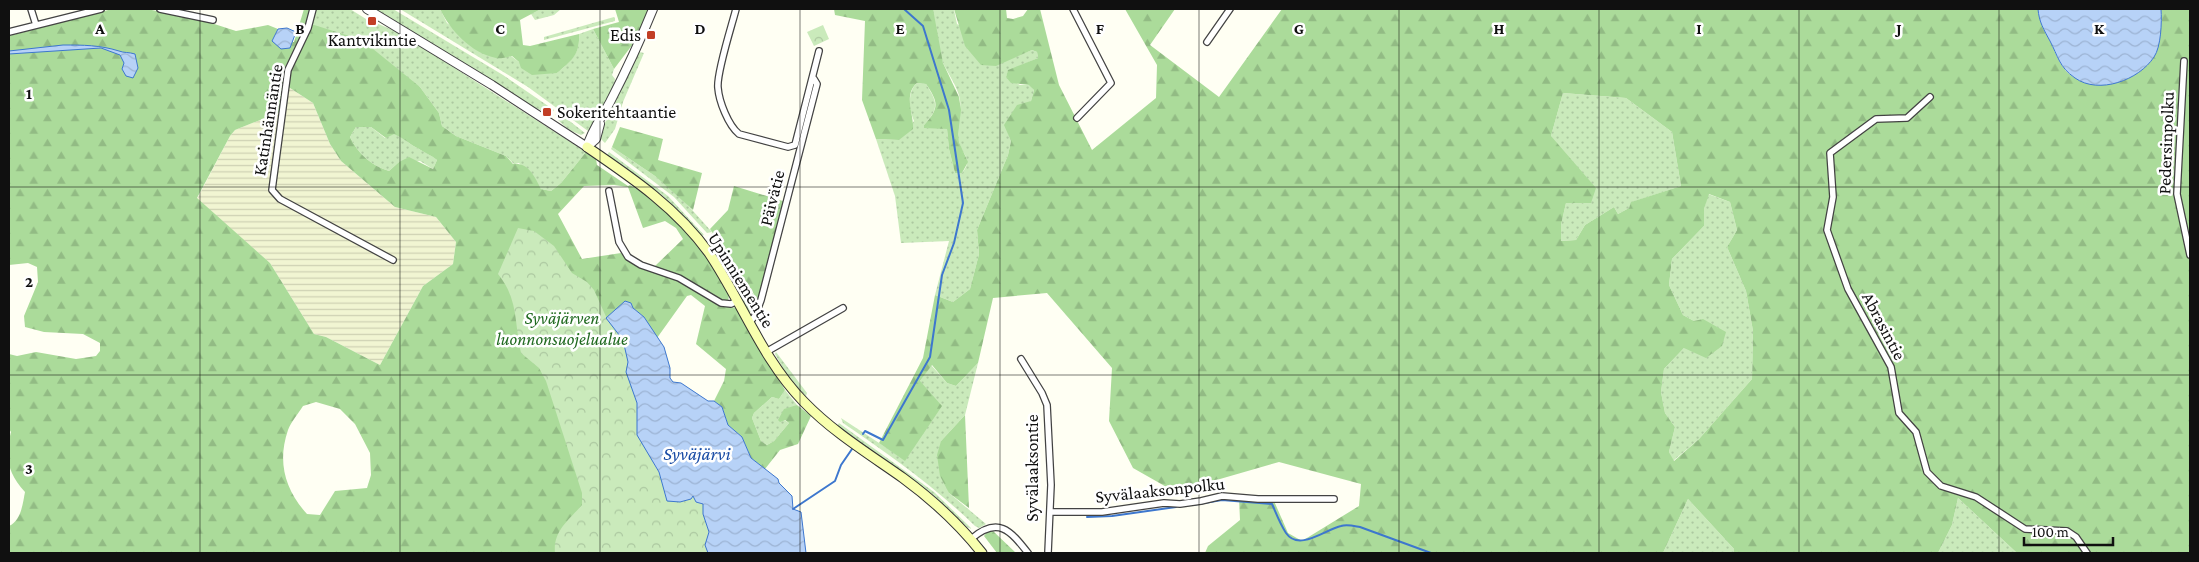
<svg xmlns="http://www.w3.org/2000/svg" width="2199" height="562" font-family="'Crimson Pro',serif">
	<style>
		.farmland { fill: url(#farmland-rules) }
		.grass { fill: url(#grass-dots) }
		.forest { fill: url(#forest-firs); fill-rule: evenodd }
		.park { fill: url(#park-crowns) }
		.water { fill: url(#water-waves); stroke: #3d77ce }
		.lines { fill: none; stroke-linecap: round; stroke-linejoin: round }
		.stream { stroke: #3d77ce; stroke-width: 2 }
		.minor-casing { stroke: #434343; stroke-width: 8 }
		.tertiary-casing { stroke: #434343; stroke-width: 10 }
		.secondary-casing { stroke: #323232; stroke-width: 11 }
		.minor { stroke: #fff; stroke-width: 5.5 }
		.tertiary { stroke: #fff; stroke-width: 8 }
		.secondary { stroke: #f8ffae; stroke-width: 9 }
		.grid { fill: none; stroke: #101010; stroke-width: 1; stroke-opacity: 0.55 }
		.poi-dot { fill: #c23e26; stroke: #fff; stroke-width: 2 }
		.labels { text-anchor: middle; stroke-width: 5; stroke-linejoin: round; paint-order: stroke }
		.poi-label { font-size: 18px; fill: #101010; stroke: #fff; text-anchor: end }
		.street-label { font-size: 18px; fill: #101010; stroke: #fff }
		.park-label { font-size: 18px; font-style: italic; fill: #1f691f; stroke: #fff }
		.water-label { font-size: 19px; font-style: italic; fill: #174aa4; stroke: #fff }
		.grid-label { font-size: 16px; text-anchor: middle; font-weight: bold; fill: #101010; stroke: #fff; stroke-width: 5; stroke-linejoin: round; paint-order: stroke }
	</style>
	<defs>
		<pattern id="farmland-rules" width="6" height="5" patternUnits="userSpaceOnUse" patternTransform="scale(1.25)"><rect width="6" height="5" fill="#f1f5d2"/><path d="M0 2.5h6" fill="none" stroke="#ced1b3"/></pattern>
		<pattern id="grass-dots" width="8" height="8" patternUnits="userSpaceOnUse" patternTransform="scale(1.25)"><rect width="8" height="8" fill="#caeabb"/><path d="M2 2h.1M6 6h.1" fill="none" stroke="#acc8a0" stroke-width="1.8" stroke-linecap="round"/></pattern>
		<pattern id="forest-firs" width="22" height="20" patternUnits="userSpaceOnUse" patternTransform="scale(1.25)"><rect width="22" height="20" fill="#abdb9a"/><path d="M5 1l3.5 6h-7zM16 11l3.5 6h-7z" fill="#92bb84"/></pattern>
		<pattern id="park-crowns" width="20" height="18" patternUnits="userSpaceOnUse" patternTransform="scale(1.25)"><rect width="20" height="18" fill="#caeabb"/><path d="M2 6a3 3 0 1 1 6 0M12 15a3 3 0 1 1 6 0" fill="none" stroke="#acc8a0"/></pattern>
		<pattern id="water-waves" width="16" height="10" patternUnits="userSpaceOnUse" patternTransform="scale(1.25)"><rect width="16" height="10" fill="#b7d2f7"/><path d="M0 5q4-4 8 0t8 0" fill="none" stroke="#9cb3d3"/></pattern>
	</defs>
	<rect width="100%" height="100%" fill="#fffff3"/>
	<path class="farmland" d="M282,86H287L313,103L330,144L341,161L395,207L436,217L456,242L453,264L423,286L380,365L326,337L314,334L270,263L197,199L230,136L235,130L280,112Z"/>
	<path class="grass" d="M314,9H350L374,24L376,23L400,33L586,152L561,183L551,191L541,189L519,163L514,164L506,156L456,136L442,126L439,113L420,87L311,24Z
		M374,9H393L503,75L554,110L552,113L547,110L545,112L531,106Z
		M400,9H440L447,23L497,58L511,56L519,62L557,73C572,60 580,54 579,34L593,29L614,69L612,75L615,79L614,86L595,123L588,131L528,87Z
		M541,9H561L554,15L535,20L531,14Z
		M933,9L954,10L957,24L1014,57L1032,50L1037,52L1038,58L1008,71L1006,77L1020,85H1030L1034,90L1031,101L1005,124L1011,141L1008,155L977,230L979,254L970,289L953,302L935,295L949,241L901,243L895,196L876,139L899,140L914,121C909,109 907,92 917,83L926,84C938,103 939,108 924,125L947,129L949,149L955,173H962C973,160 963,155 959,142C955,131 962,113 960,100C958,88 950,77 944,65C939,53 932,22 933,9Z
		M614,17L615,18V21L544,40V37Z
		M639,52L644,53L623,102L615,129L605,143L600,138L602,129Z
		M1563,93L1626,98L1672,132L1681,186L1632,202L1629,208L1618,214L1614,207L1585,225L1576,240L1560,241L1561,225L1566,203L1551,136Z
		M558,112L585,133L581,135L569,130L558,120L559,117L555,115Z
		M356,127H371L385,138L394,133C404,138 410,145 419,149C426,153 431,155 437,160L433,169L420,161L399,162L389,171C372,166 358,154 350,137Z
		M612,147L655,176L684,201L712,232L707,233L674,197L611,149Z
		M609,152L668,196L704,235L701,236L663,196L607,155Z
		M1708,194L1730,202L1737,230L1727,247L1746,291L1753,331L1752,379L1699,439L1673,461L1669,452L1675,427L1665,413L1661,392L1664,369L1684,348L1694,321L1683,315L1669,285L1672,259L1704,226V209Z
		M712,233L729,257L747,289L757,297L758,301L756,309L753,308L726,261L710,238Z
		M707,241H709L724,263L751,312H748Z
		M776,352L807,393L806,396L789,379L775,354Z
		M978,363L965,415L941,441L949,493L986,524L979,528L975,526C934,486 891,456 843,423L841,418L905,460L920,381L931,365L947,383L956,386Z
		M785,390L797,405L792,408L784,420L789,423L774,441L767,445L761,441L752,418L754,413L772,397L779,399Z
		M839,423L934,492L972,529L967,527L932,494L839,428L837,426Z
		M1958,498L2017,553H1938L1952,525Z
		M1688,499L1734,549V553H1663Z"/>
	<path class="forest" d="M112,9H147L205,21L236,31L268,25L278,29L272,41L294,42L304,9H310L307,25L284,69L280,112L235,130L230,136L197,198L270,263L314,334L326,337L380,365L423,286L453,264L456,242L436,217L395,207L341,161L330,144L313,103L287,86L289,73L311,24L362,40L420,87L439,113L442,126L456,136L506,156L513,164C529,162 535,178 541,189L551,191L561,183L586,152L596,159L597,165L628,186L630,185C673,208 706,251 729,295L728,302L718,300L691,281L654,267L683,239L676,228L665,221L643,228L628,187L614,185L584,186L558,214L582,259L621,253C637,269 660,273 680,282C696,289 712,298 728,306L736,308L785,390L779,399L772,397L754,413L752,418L761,441L767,445L774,441L789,423L785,420L780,422L778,420L784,409L797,405L811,416L798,444L780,450L765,469L751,458L742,437L728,425L722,407L714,401L724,381L726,369L696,344L705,306L691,295L687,296L657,338L644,317L633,308L631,303L625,302L606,318L620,334L628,358L632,386L654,466L665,491L691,499L703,514L707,521L708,553H9V526C21,521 23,503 25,492C8,473 4,457 11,432L9,429V354L17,356L36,352L76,359L96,356L100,351V343L83,334L44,332L25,327L24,316L38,282L37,267L28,263L9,265V36ZM356,127H371L386,138L394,134C404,138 410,145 419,149C425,153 431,155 437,160L433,169L409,157L399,162L389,171C372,166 358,154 350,137ZM316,402L340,409L355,424L370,453L371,475L367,488L335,491L320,515L307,514C285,490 277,462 288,430C291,422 298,414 303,406Z
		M440,9H541L520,20L523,45L530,46L579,34C580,55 572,60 557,73L532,75L521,68L519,62L512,56C507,57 500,59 496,58C471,53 450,30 440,9Z
		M615,9H649L636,40L614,69L593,29L619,22Z
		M834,9H933L943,63L959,97L961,110L958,134L959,142L968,162L962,173H955L949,149L947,129L924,128V125C939,108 939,103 926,84L917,83C903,95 914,114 913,129L899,140L876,139L862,100L865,21L835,15Z
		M954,9H1006L1007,18L1013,19L1023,16L1028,9H1040L1059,85L1092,150L1156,98L1157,65L1125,9H1175L1150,45L1219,97L1282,9H2038C2039,22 2044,30 2050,41C2057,55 2060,69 2075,78C2100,93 2138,81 2154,57C2161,46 2162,22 2161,9H2190V553H2017L1958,498L1952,525L1938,553H1734V549L1688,499L1663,553H1205L1208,546L1240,520L1239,498L1274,501L1288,533L1302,541L1359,506L1361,484L1279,462L1220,479L1170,489L1133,468L1109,421L1112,368L1047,293L993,298L978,363L956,386L947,383L932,365L920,381L942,406L905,461L879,443L923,358L935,295L953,302L970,289L979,254L977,230L1008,155L1011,141L1004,125L1017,105L1031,101L1034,90L1029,85L1011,83L1006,77L1008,70L1038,58L1037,52L1032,50L996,66L981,65L965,46ZM1563,93L1626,98L1672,132L1681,186L1631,202L1629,208L1618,214L1614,207L1585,225L1576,240L1561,241V225L1566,203H1591L1596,188L1551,136ZM1709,194L1730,202L1737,230L1727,247L1746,291L1753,331L1752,379L1699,439L1674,461L1669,452L1675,427L1665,413L1661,392L1664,369L1684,348L1706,358L1722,346L1726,332L1703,319L1694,321L1683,315L1669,285L1672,259L1704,226V209Z
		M620,127L663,139L658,160L702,173L693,210L655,176L612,147Z
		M734,186L786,202L758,301L752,291L747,289L729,257L710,229L728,210Z
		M965,415L969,508L949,493L940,476L937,455L941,441Z
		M993,531L1016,553H997L984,536L987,532Z"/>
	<path class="park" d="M823,25L829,39L814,46L807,32Z
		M518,228L534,231L554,246L572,273L587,282L594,290L608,321L622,337L628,362L626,369L637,403V435L659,472L668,502L691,499L693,496L696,502L703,504V514L709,532L705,545L708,553H555C553,531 568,521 582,505V493L546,381L539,368L521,353C514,323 519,300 498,274Z"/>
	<path class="water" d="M2038,9H2161C2162,22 2161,47 2154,57C2139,80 2099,95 2075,78C2059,67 2058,56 2050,41C2044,30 2039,22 2038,9Z
		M287,28L296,32L290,48L281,49L272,41L278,29Z
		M63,45C83,45 100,45 119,51C124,53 129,52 135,54L138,68L133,78L126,76L122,69L124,63L120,55L101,48L9,54V51Z
		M625,301L631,303L633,308L644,317L664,347L670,368V378L673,382L681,383L708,401H714L722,407L728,425L742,437L751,458L778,479L779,483L792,496L793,509L801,512L806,553H708L705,545L709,532L703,514V504L696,502L693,496L691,499L680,502L667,501L659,472L637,435V403L626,372L628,362L623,340L606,318Z"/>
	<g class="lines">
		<path class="stream" d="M863,434L865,431L883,440L930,357L942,275L954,243L963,203L949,110L923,26L904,9
			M1192,505L1222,500L1272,504C1276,513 1280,524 1286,533C1299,552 1326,529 1341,526C1347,524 1354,526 1360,527L1431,553
			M793,509L835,481L841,465L852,449
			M1087,517L1112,516L1176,507"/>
		<defs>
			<path id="minor" d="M31,9L36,25
				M160,9L213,20
				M313,9L308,28L288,70L272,190L280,199L393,260
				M736,9C732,25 716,74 718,88C719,101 728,125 739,134L788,147L795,145L819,51
				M1073,9L1111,83L1077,118
				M9,32L101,9
				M1207,42L1230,9
				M2184,61L2177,194L2190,255
				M1930,97L1907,118L1876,119L1830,153L1833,197L1827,230L1848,289L1891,367L1899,413L1916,432L1927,472L1941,486L1976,497L2025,529L2067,531L2076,537L2087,553
				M609,191L619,242L628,257L641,265L679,278L721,303L731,304L737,301
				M749,323L755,316L761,300L817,84L814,79
				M766,352L843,308
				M1021,359L1042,393L1047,405L1051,485L1048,553
				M1050,512H1102L1164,503L1180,504L1201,501L1222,496L1258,499H1334
				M971,539C998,516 1010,530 1028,553"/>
			<path id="tertiary" d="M367,9L492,85L587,147
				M587,147C591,131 602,117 610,102C626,71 640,41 653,9
				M587,147L596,139L600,124"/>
			<path id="secondary" d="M587,147C631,177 677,208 709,253C742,302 762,359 804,402C833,432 869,454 903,478C933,500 959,524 982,553"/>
		</defs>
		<use href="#minor" class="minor-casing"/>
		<use href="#tertiary" class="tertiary-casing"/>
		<use href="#secondary" class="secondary-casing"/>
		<use href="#minor" class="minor"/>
		<use href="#tertiary" class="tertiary"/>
		<use href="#secondary" class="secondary"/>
	</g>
	<path class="grid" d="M200,9V553M400,9V553M600,9V553M800,9V553M1000,9V553M1199,9V553M1399,9V553M1599,9V553M1799,9V553M1999,9V553M9,187H2190M9,375H2190"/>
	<g class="poi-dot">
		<rect x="367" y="16" width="10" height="10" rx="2.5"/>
		<rect x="646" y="30" width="10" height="10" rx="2.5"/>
		<rect x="542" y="107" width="10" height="10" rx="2.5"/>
	</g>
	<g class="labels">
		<g class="poi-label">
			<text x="641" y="41">Edis</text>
			<text x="372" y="46" text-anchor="middle">Kantvikintie</text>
			<text x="557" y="118" text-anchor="start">Sokeritehtaantie</text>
		</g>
		<g class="street-label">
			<text transform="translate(268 120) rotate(-81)" y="6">Katinhännäntie</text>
			<text transform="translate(2166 143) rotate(-88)" y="6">Pedersinpolku</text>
			<text transform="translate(772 198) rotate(-76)" y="6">Päivätie</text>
			<text transform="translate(741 280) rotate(58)" y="6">Upinniementie</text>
			<text transform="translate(1884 326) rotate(62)" y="6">Abrasintie</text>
			<text transform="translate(1032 468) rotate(-90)" y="6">Syvälaaksontie</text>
			<text transform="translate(1160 490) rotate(-6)" y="6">Syvälaaksonpolku</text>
		</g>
		<g class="park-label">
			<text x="562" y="324">Syväjärven<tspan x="562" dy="21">luonnonsuojelualue</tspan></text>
		</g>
		<g class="water-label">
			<text x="697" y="460">Syväjärvi</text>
		</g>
	</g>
	<g class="grid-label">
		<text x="100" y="34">A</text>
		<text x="300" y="34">B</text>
		<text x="500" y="34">C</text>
		<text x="700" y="34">D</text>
		<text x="900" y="34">E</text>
		<text x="1100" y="34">F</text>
		<text x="1299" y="34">G</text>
		<text x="1499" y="34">H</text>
		<text x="1699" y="34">I</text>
		<text x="1899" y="34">J</text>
		<text x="2099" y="34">K</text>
		<text x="29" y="99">1</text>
		<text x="29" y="287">2</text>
		<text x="29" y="474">3</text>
	</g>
	<rect width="2199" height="562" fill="none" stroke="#101010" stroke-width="20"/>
	<path d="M2024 537v8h89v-8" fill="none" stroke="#101010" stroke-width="2.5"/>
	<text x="2032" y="537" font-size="15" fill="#101010" stroke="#ffffff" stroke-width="4" paint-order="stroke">100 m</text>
</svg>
